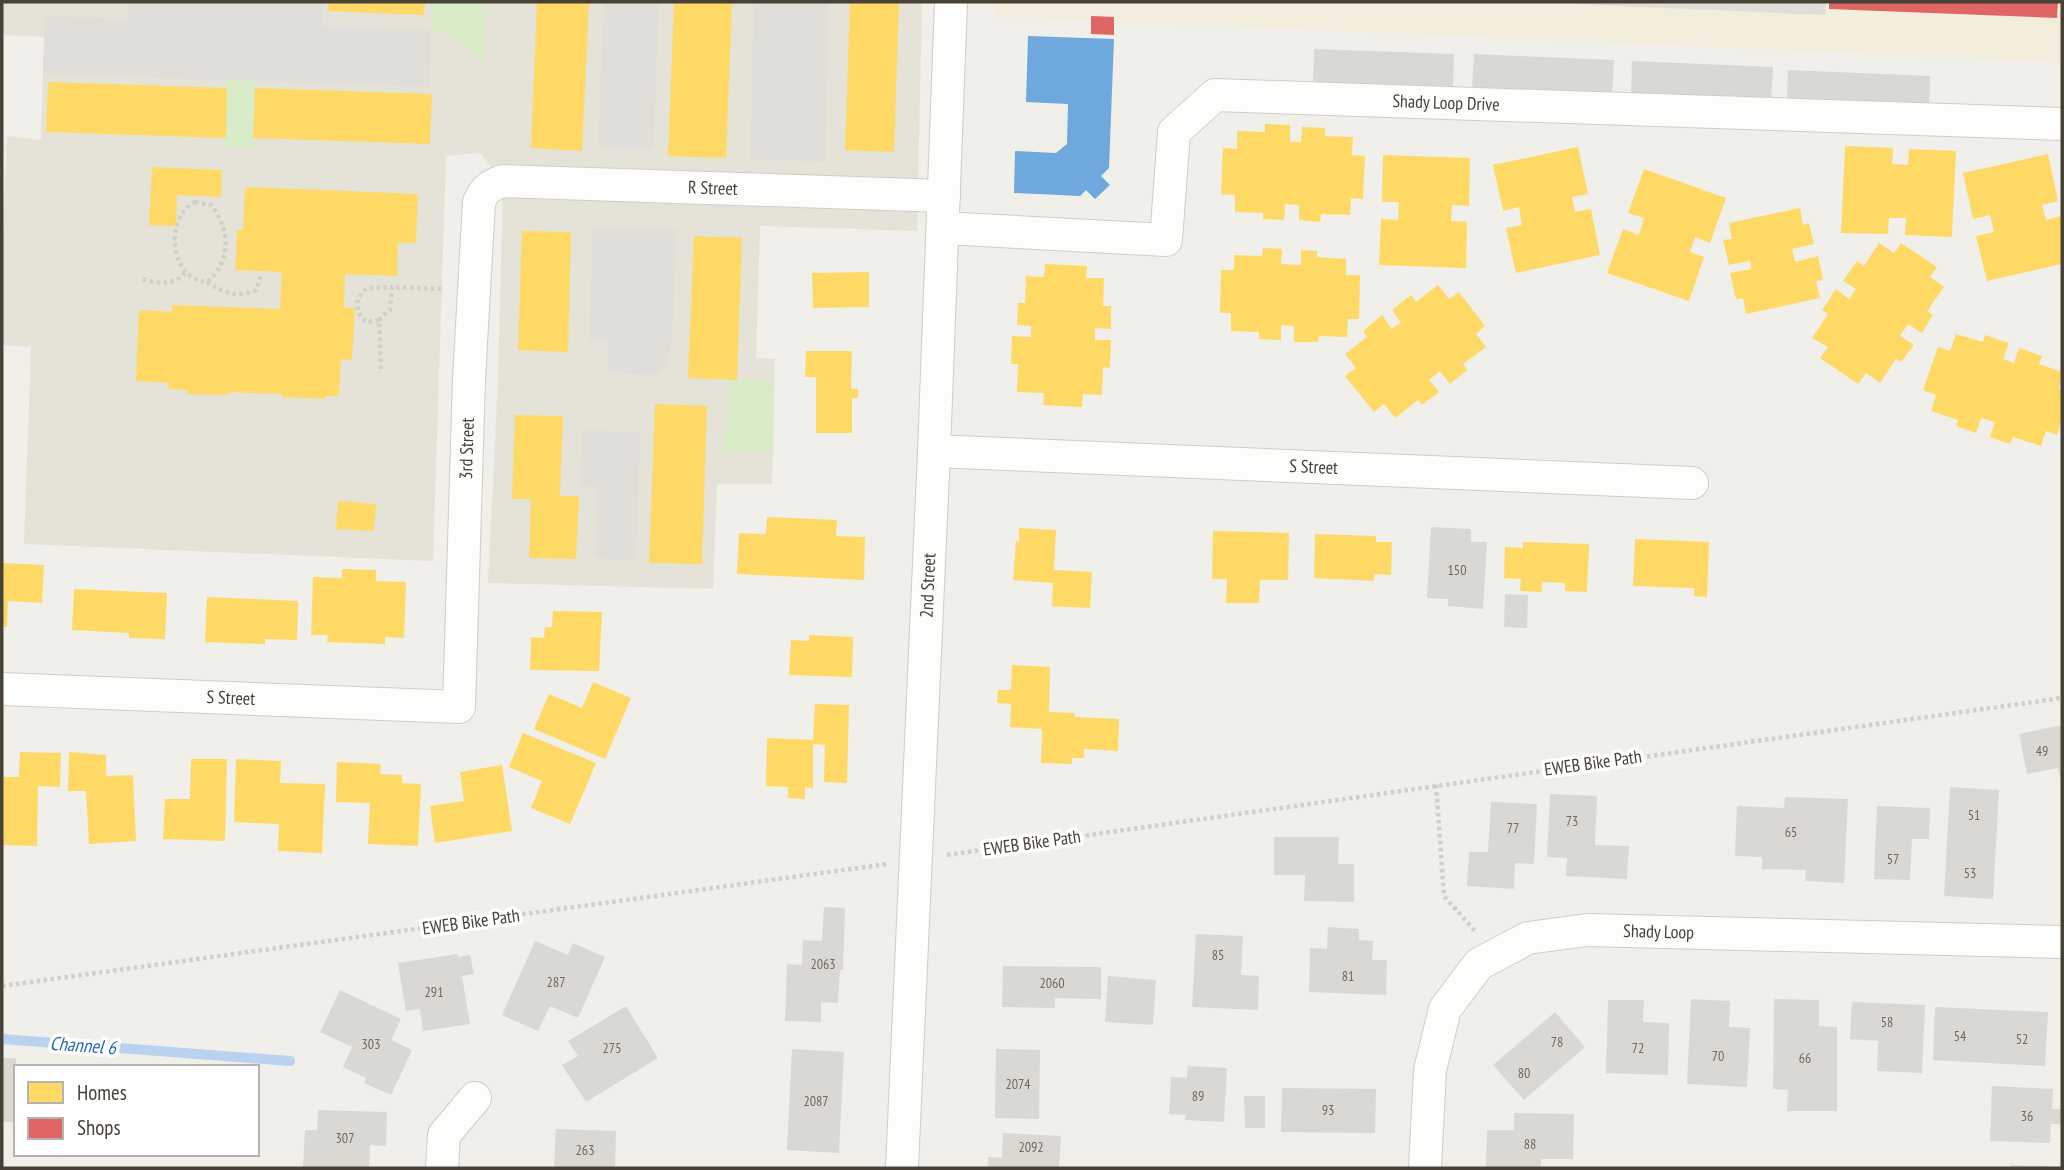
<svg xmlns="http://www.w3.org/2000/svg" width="2064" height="1170" font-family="'PT Sans Narrow',sans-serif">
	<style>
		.residential { fill: #e5e2d7 }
		.commercial { fill: #f3eddc }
		.green { fill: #d9ecc8 }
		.parking { fill: #e0ded9 }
		.homes { fill: #ffd966 }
		.shops { fill: #e06666 }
		.schools { fill: #6fa8dc }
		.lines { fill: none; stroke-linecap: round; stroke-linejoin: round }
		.stream { stroke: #b8d2f0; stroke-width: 10 }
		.building { fill: #dad8d2 }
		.street-casing { stroke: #cecdc7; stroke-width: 34 }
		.path { stroke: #d1cfca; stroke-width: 4.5; stroke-dasharray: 3.5 3.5; stroke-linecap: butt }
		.street { stroke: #fdfdfc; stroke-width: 32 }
		.labels { text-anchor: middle; stroke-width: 7; stroke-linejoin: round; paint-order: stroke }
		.number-label { font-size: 14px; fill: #6c685d }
		.street-label { font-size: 18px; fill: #474235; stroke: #fff }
		.water-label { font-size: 19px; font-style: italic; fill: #2a69b7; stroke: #fff }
	</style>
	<rect width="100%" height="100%" fill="#f0efea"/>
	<path class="residential" d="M2,2H922L917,231L760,226L756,358L775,359L772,484H717L713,589L488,583L498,381L503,181L480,153L446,156L433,561L24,544L31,347L2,345V262L7,136L41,140L44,37L2,35Z"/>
	<path class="commercial" d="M996,2H2062V62L995,16Z"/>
	<path class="green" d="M433,2H486L484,65C467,46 457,35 431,30Z
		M227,80L255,81L253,148L225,146Z
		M728,379L774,381L773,453L725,452Z"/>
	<path class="parking" d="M129,2H323L322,26L431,30L429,87L43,74L45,16L128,19Z
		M604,2H659L653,150L598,148Z
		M754,2H829L825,162L750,159Z
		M1569,2H1826L1825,15L1573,4Z
		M593,227L677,229L672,340L667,363L660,375L607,373L608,341L589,340Z
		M582,430L640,432L636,561H616L595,557L597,487L580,486Z"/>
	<path class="homes" d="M329,2H425L424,15L328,11Z
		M537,2H589L582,151L531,148Z
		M674,2H732L726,158L668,156Z
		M850,2H899L894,152L845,150Z
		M48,82L227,88L226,138L46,132Z
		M255,88L432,94L430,144L253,138Z
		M1265,124L1290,125V142H1301L1302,127L1325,128V136L1353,137L1352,155L1365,156L1363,199L1351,198L1350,215L1321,214L1320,222L1299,220V205L1285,204L1284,220L1263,219V213L1235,212V195L1221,194L1223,148L1237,149V131L1265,132Z
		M1845,146L1893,148L1892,164L1908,165L1909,149L1956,151L1952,237L1905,235L1906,218H1889L1888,234L1841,233Z
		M1578,147L1588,194L1572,197L1575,212L1591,209L1600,255L1516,273L1506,228L1522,225L1519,207L1503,211L1493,165Z
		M2048,154L2058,201L2042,205L2046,220L2061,216L2062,264L1987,281L1976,236L1994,232L1990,215L1973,219L1963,173Z
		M1383,155L1470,158L1469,206L1452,205L1451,221L1467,222L1466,268L1379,265L1381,219L1398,220L1399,202H1382Z
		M152,167L222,170L221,197L177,195L176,226L149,225Z
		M1644,169L1726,198L1710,243L1695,237L1690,252L1704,257L1689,301L1607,273L1623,229L1639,235L1644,218L1628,213Z
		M245,187L418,194L416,243L398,242L397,276L345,274L344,308H355L352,360L341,359L339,396H325V399L282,397V394L228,392V395L187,394V390L168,389L169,383L136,381L139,310L172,312V305L280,309L282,272L235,270L237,230H243Z
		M1800,208L1803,225L1809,223L1814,244L1792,249L1795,262L1818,256L1823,280L1816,281L1820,298L1746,314L1743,298L1736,299L1730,273L1751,269L1750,261L1729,265L1723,240L1732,239L1729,223Z
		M522,231L571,232L568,352L518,350Z
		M694,236L742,238L737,380L688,378Z
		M1879,243L1894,253L1901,243L1937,267L1930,277L1944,287L1927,311L1933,315L1922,333L1908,324L1900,336L1914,345L1901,362L1896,359L1880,383L1866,373L1858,384L1820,358L1828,347L1812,338L1828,314L1822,310L1836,289L1849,299L1856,289L1843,281L1857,261L1864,266Z
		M1263,248L1282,249L1281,264L1301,265V250L1317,251V257L1346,259V275H1360L1359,319H1348L1347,337L1319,336L1318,342H1294V326L1281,325V340L1259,339V332L1231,331V313H1220L1221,270H1234V255L1262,256Z
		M1045,264L1087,266L1086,278H1104L1103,306H1111V329L1095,328V340H1111L1110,368L1103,367L1102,395L1083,394L1082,407L1043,405L1044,393L1017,392L1018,364H1011L1012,336L1031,337V326L1017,325L1018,303H1025L1026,276L1044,277Z
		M869,272V307L813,308L812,273Z
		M1438,285L1449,299L1459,292L1485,326L1476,334L1486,347L1463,364L1467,370L1450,384L1440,371L1429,380L1439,392L1422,405L1418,400L1395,418L1384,404L1374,412L1345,376L1356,368L1345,354L1367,337L1363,331L1382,315L1392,329L1401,322L1392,310L1411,295L1416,302Z
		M1956,334L1983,342L1985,335L2009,343L2003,359L2014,363L2019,348L2042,356L2039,364L2062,372L2059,389L2062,390V420L2057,435L2046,431L2041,446L2013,437L2010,444L1990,437L1995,422L1981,418L1976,433L1956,426L1958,420L1931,411L1936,395L1923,390L1938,347L1950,351Z
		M806,351H852L851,389H858V398H852V433H816V377H805Z
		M655,404L707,406L702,564L649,563Z
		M515,415L563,416L560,496H579L576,559L529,558L531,499H512Z
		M338,501L376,504L374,531L336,529Z
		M767,517L837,520L836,536L865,537L864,580L737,574L739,533L766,534Z
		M1019,528L1056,530L1054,570L1092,572L1090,608L1052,606L1053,583L1013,580L1016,541L1019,542Z
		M1213,531L1289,533L1288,580H1260L1259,603H1226L1227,579H1212Z
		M1315,534L1376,536V542H1392L1391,575L1374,574V581L1314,578Z
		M1635,539L1709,542L1707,597L1694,596V588L1633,586Z
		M1523,542L1589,544L1587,592L1565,591V583L1542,582V592L1520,591L1521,579L1504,578L1505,547L1523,548Z
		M2,563L44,565L42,603L8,601L7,627H2Z
		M342,569L376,570V581L406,582L404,638L385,637V644L327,642L328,635H311L313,577L342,578Z
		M74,589L167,593L165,639L129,638V633L72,630Z
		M207,597L298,601L297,640L265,639V644L205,642Z
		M553,611L602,612L599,671L530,670L531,637L544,638L545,627H552Z
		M809,635L853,637L852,677L789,675L791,640L809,641Z
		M1012,665L1050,667L1049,712L1075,713L1074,717L1119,719L1118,751L1084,749V758H1072V764L1041,763L1042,729L1010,727L1011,704L997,703L998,690H1011Z
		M593,682L631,698L605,759L534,729L549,694L582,708Z
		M815,704L849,705L847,783L824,782L825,745L813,744V788L805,787V799L788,798V787L766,786L767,738L813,740Z
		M523,733L596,763L570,824L531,808L542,781L509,767Z
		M20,752L61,753L60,787L38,786L37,846L2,845V777H19Z
		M69,752L106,755V776L133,775L136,841L89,844L86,791H68Z
		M191,759H227L225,841L163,839L165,799H190Z
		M236,759L281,761L280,783L325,784L322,853L278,851L279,824L234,822Z
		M337,762L381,764L380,774L402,775V783L421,784L418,846L368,844L370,803L336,802Z
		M502,765L512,831L435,843L430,806L464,801L460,772Z"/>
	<path class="shops" d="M1829,2H2058L2057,18L1829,9Z
		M1091,16L1114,17V35L1091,34Z"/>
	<path class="schools" d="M1028,36L1114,39L1109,168L1101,176L1110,185L1095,199L1086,190L1080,196L1014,193L1015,151L1056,153L1067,144L1068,104L1026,102Z"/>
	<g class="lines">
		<path class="stream" d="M2,1039L290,1061"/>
	</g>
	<path class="building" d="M1314,49L1454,54L1453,88L1313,84Z
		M1474,54L1614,60L1612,96L1472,89Z
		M1632,61L1773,67L1771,102L1631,95Z
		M1788,70L1930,76L1929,108L1787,101Z
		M1431,527L1471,529V542H1487L1483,609L1448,606V599L1427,598Z
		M1505,594L1528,595L1527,628L1504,627Z
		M2062,725V785L2058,768L2027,774L2019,734Z
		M1950,787L1999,790L1993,899L1944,896Z
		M1550,794L1597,796L1595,845L1629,846L1627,879L1566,876L1567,858L1547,857Z
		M1785,797L1848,799L1844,883L1805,881L1806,870L1762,869V857L1735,856L1737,806L1784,808Z
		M1491,802L1537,804L1534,864L1515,863L1514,889L1467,886L1469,852H1488Z
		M1877,806L1930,808L1929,839H1912L1910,880L1874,879Z
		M1274,837H1339L1338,864H1354V902L1304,901L1305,875H1274Z
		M824,907L845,908L843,970H840L838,1003L821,1002V1022L785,1021L787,964L802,965L803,940L822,941Z
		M1328,927L1359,929V940L1373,941L1372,960H1387L1386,995L1309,992L1310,948L1327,949Z
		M1196,934L1243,936L1241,975L1259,976L1258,1010L1192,1007Z
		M535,941L568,955L573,943L605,957L578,1018L550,1006L538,1031L502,1015Z
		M458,954V957L470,955L474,974L462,976L470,1024L423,1031L420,1009L406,1011L398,963Z
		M1003,966L1101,967V999L1055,998V1008L1002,1007Z
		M1108,976L1156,980L1153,1025L1105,1022Z
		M340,990L401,1019L391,1040L412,1050L391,1095L364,1083L366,1078L343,1067L352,1047L320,1032Z
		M1691,999L1730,1001L1729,1027L1750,1028L1747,1087L1687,1084Z
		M1774,999L1819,1000V1026L1837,1027V1111H1787L1788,1090L1773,1089Z
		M1608,1000H1644L1643,1022L1669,1023L1668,1075L1606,1073Z
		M1852,1002L1925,1005L1922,1073L1877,1071L1878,1041L1850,1039Z
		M626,1006L658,1058L586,1102L562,1065L578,1056L568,1041Z
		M1935,1007L2048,1012L2045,1066L1933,1060Z
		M1555,1012L1585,1047L1524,1100L1493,1065Z
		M792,1049L844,1052L839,1153L787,1150Z
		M996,1049L1040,1050L1039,1119L995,1118Z
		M2,1058H16L14,1122H2Z
		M1188,1066L1227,1068L1224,1122L1185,1120L1186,1115L1169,1114L1171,1077L1187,1078Z
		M1992,1086L2053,1089L2052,1109H2062V1124H2051L2050,1143L1990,1141Z
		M1282,1088L1376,1089L1375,1133L1281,1132Z
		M1244,1096H1265V1128H1245Z
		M318,1110L387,1112L386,1146L370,1145L369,1168H303L305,1130H317Z
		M1514,1113L1574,1114L1573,1159H1541V1168H1486L1487,1130H1514Z
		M556,1129L616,1131L615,1168H554Z
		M1003,1133L1061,1136L1059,1168H988V1157L1002,1158Z
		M2011,1165L2047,1166V1168H2011Z"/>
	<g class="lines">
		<defs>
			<g id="street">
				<path id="s1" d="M943,228L1166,240L1174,132L1215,95L2062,124"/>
				<path id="s2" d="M934,451L1692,483"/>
				<path id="s3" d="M2,689L459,707L469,379L479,202C484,190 490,185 503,181L944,196"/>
				<path d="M442,1168L444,1135L475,1098"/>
				<path id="s4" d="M902,1168L934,451L951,2"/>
				<path id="s5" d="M1425,1168L1430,1070L1445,1009L1479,964L1528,938L1587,930L2062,942"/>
			</g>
		</defs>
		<use href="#street" class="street-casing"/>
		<path class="path" d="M195,202L211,205C230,229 232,261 207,282C169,280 164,216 195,202Z
			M143,279C159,284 173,286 185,273
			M207,282C223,293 237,298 256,290L262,273
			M379,320L366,322C357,315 357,308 358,298L367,288L392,287
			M381,369L379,320L390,310L392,287L444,289
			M1436,785L1444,896L1475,931
			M947,855L2062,698
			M2,986L887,864"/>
		<use href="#street" class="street"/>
	</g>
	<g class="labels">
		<g class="number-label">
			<text x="1457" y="575">150</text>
			<text x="2042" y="756">49</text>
			<text x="1974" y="820">51</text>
			<text x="1572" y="826">73</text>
			<text x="1513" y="833">77</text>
			<text x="1791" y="837">65</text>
			<text x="1893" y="864">57</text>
			<text x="1970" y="878">53</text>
			<text x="1218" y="960">85</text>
			<text x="823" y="969">2063</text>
			<text x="1348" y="981">81</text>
			<text x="556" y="987">287</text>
			<text x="1052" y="988">2060</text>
			<text x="434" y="997">291</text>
			<text x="1887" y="1027">58</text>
			<text x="1960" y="1041">54</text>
			<text x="2022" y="1044">52</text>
			<text x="1557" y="1047">78</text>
			<text x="371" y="1049">303</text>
			<text x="612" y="1053">275</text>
			<text x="1638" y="1053">72</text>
			<text x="1718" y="1061">70</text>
			<text x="1805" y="1063">66</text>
			<text x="1524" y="1078">80</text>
			<text x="1018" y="1089">2074</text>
			<text x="1198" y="1101">89</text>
			<text x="816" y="1106">2087</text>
			<text x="1328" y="1115">93</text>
			<text x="2027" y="1121">36</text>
			<text x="345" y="1143">307</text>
			<text x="1530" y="1149">88</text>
			<text x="1031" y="1152">2092</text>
			<text x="585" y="1155">263</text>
		</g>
		<g class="street-label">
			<text dy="6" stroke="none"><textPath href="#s1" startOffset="618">Shady Loop Drive</textPath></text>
			<text dy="6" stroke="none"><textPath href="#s3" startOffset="1206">R Street</textPath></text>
			<text dy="6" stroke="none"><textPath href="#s3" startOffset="716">3rd Street</textPath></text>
			<text dy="6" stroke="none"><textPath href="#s2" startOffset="380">S Street</textPath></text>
			<text dy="6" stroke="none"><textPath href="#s4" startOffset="583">2nd Street</textPath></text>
			<text dy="6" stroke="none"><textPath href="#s3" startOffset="229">S Street</textPath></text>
			<text transform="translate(1593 763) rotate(-8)" y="6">EWEB Bike Path</text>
			<text transform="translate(1032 843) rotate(-8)" y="6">EWEB Bike Path</text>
			<text transform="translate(471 922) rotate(-8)" y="6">EWEB Bike Path</text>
			<text dy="6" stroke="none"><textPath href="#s5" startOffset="404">Shady Loop</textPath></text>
		</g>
		<g class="water-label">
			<text transform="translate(83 1045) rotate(4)" y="7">Channel 6</text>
		</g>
	</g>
	<rect width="2064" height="1170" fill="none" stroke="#474235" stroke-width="7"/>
	<rect x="14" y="1065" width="245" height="91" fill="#ffffff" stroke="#b5b3ae" stroke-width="2"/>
	<rect x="28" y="1082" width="35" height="21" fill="#ffd966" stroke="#b5b3ae" stroke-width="2"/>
	<text x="77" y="1100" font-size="21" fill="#474235">Homes</text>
	<rect x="28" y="1118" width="35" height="21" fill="#e06666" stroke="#b5b3ae" stroke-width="2"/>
	<text x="77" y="1135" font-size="21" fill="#474235">Shops</text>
</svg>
